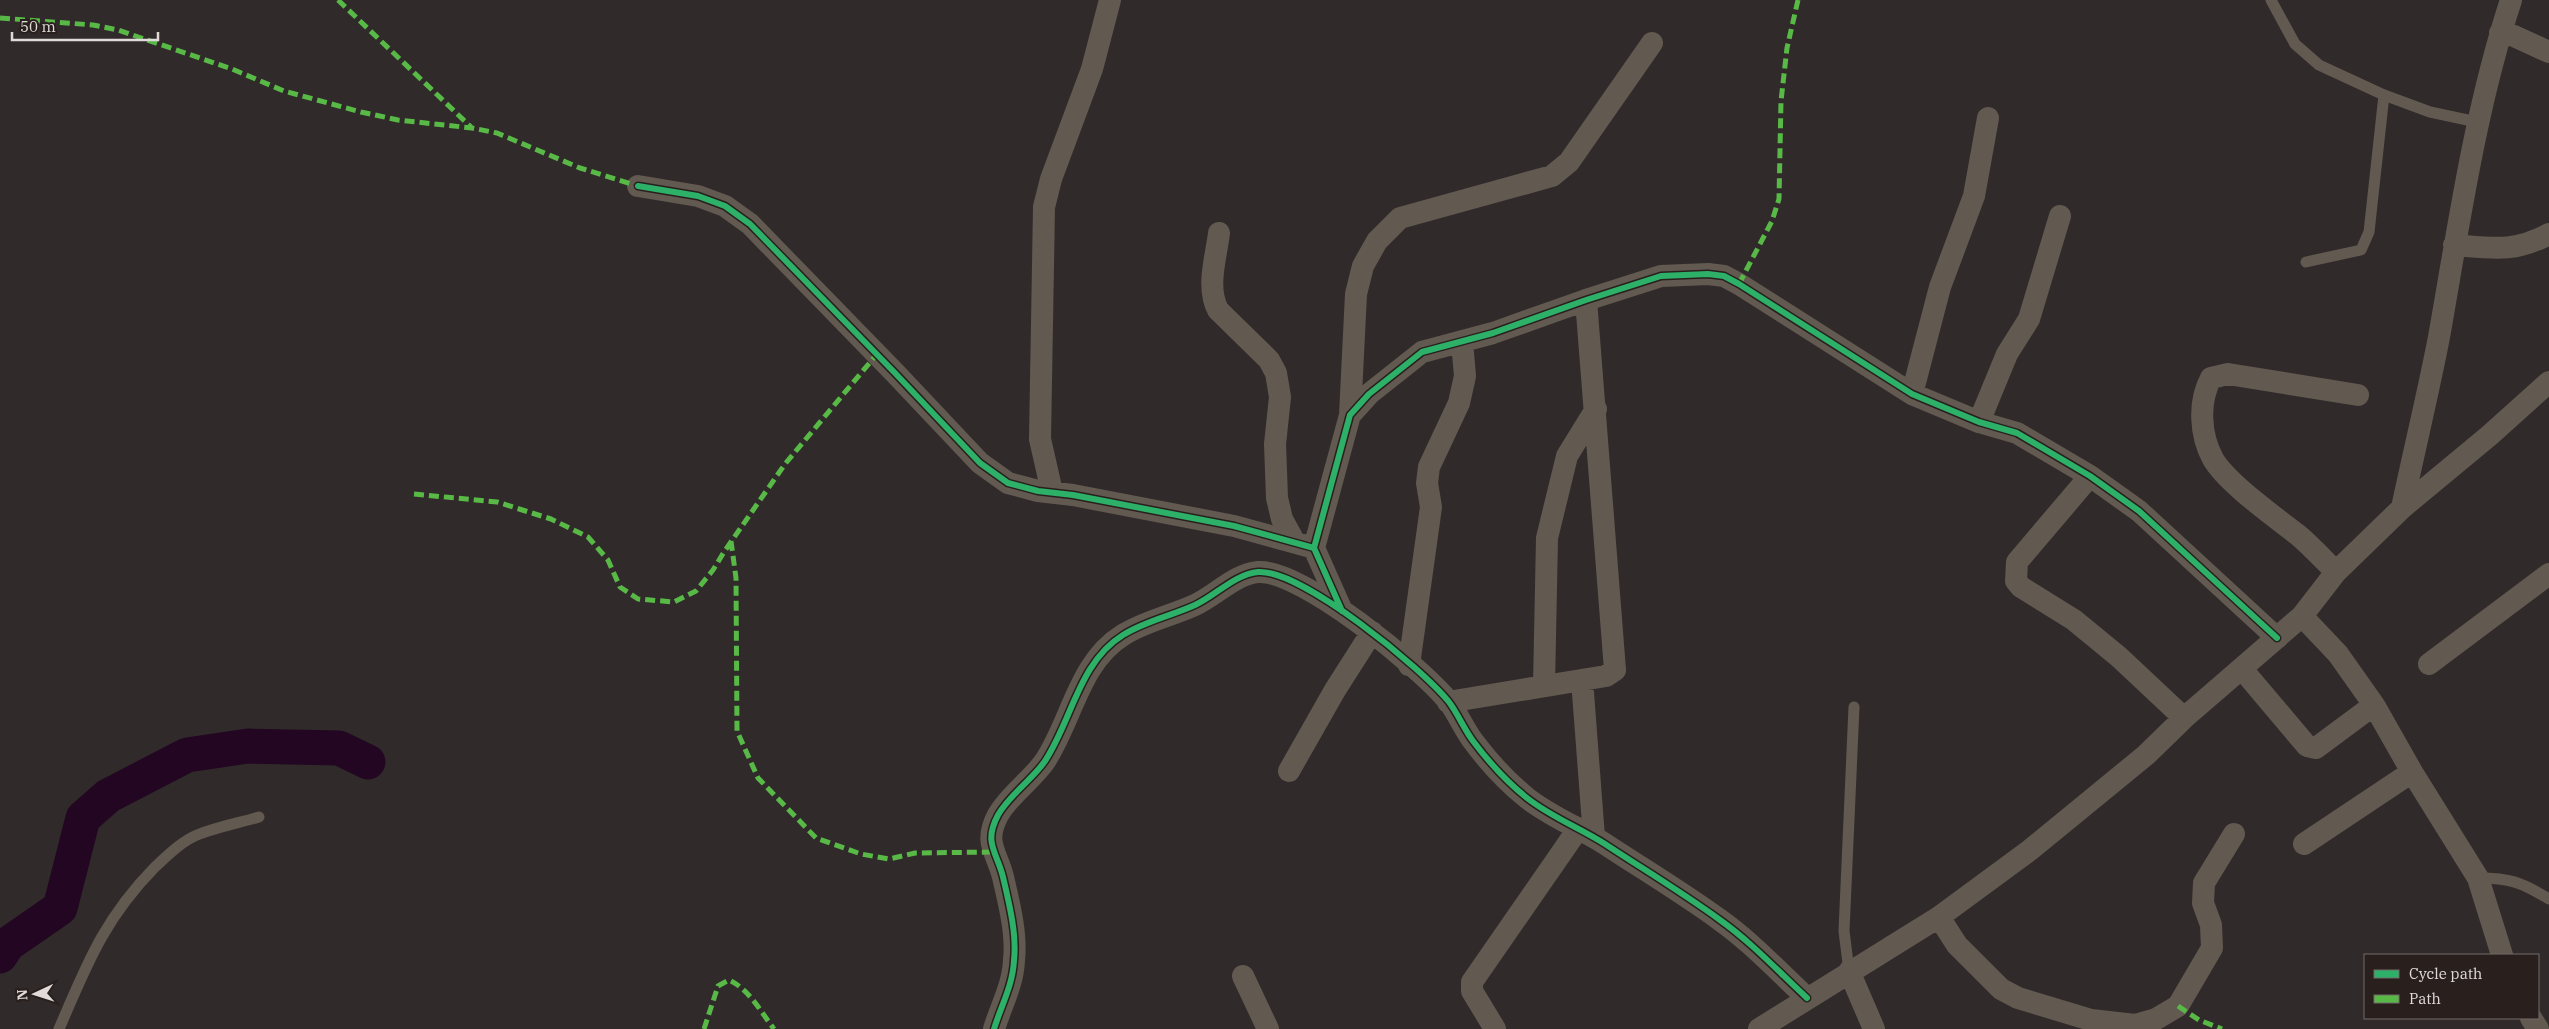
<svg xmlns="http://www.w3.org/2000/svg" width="2549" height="1029" font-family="'IBM Plex Serif',serif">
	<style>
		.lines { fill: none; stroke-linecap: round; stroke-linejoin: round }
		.river { stroke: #220622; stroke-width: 35 }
		.lane { stroke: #625951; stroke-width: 11 }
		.street { stroke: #625951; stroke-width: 22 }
		.quiet { stroke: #58b947; stroke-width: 5; stroke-dasharray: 10 5; stroke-linecap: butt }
		.cycleway-casing { stroke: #29201e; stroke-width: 9 }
		.cycleway { stroke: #2db169; stroke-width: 6 }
	</style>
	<rect width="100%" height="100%" fill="#302b2a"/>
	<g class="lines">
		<path class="river" d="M0,956L8,944L60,908L83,818L108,796L187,755L248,746L339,748L368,762"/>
		<path class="lane" d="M2271,0L2295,44L2319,65L2384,95L2430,112L2477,122
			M2306,262L2361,250L2369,232L2384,95
			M2478,878C2510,878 2521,882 2549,899
			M1849,971L1844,931L1854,707
			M59,1029C87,964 104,919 155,867C167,856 182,841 197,835C217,827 239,823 259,817"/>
		<path class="street" d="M2500,33L2514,36L2549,52
			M638,186L698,196L725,206L750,224L895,373L980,463L1008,483L1038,491L1073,495L1234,526L1314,548
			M1219,233C1216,258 1206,287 1218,310L1269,360L1276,373L1280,397L1275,444L1277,498L1282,519L1294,541
			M2454,245C2492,248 2514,253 2549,234
			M1912,394L1940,287L1974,196L1988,118
			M1350,415L1356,294L1363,266L1377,241L1400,218L1552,176L1569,162L1652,43
			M1979,422L2007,354L2029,319L2060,216
			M2090,476L2017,562L2016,581L2021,587L2074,620L2119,657L2184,718
			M1052,492L1040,439L1044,207L1051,179L1092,69L1110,0
			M2402,508C2414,451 2428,394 2439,337C2459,224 2475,110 2511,0
			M2336,572C2324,560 2311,546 2298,535C2275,517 2227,483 2213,459C2200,435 2198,402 2211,378L2228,374L2358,395
			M1342,611L1314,548L1350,415L1369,394L1422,352L1493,333L1586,300L1661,276L1708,274L1724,276L1739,284L1912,394L1979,422L2017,433L2090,476L2139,511L2277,638
			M2302,616L2338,654L2374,705L2412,772L2478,878L2502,955
			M2429,664L2549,574
			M1409,665L1431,507L1427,483L1429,467L1459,403L1465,376L1462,342
			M2242,669L2307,746L2316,748L2374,705
			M1582,680L1594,837
			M1544,686L1547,538L1567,456L1596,409
			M1448,702L1606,676L1615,670L1586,300
			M1289,771L1335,690L1372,632
			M2304,844L2412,772
			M1939,917L1957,945L2001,989L2018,998L2091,1020L2135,1025L2156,1019L2178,1006L2212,948L2211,925L2203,903L2204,883L2234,834
			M1849,971L1874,1029
			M1243,976L1268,1029
			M2531,1018L2538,1029
			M994,1029C1001,1006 1013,985 1014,960C1017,934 1009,903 1003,877C997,852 983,843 998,815C1010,794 1032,780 1045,761C1072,720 1079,662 1123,635C1145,621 1171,616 1195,605C1215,596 1235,574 1258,572C1301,569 1422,668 1449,702C1458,714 1464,729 1473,741C1488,761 1507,782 1527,798C1551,817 1580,828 1605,844C1643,869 1683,893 1720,920C1751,942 1778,971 1807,998
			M1495,1029L1472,991V982L1578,829
			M1759,1029L1939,917L2030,850L2146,755L2184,718L2302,616L2336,572L2402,508L2490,435L2549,382"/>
		<path class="quiet" d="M338,0L472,128
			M0,18L93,25L118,30L232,69L284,91L361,112L398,120L472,128L497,133L580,168L638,186
			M1739,284L1772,221L1779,199L1781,101L1787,48L1798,0
			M414,494L497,502L551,519L588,537L608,560L620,587L638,599L674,602L696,591L713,570L724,552L785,464L877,354
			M731,541L736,578L737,731L758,778L816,838L861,854L889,859L915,853L993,852
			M2178,1006L2199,1020L2222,1029
			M704,1029L718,986L729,980C749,989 761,1012 774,1029"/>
		<defs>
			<path id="cycleway" d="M638,186L698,196L725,206L750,224L895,373L980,463L1008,483L1038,491L1073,495L1234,526L1314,548
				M1342,611L1314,548L1350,415L1369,394L1422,352L1493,333L1586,300L1661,276L1708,274L1724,276L1739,284L1912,394L1979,422L2017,433L2090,476L2139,511L2277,638
				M994,1029C1001,1006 1013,985 1014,960C1017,934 1009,903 1003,877C997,852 983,843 998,815C1010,794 1032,780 1045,761C1072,720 1079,662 1123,635C1145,621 1171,616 1195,605C1215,596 1235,574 1258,572C1301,569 1422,668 1449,702C1458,714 1464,729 1473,741C1488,761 1507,782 1527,798C1551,817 1580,828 1605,844C1643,869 1683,893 1720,920C1751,942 1778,971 1807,998"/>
		</defs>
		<use href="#cycleway" class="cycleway-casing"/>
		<use href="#cycleway" class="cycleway"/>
	</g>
	<rect x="2364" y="954" width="175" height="65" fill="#29201e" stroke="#726a68"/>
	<rect x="2374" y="970" width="25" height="8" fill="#2db169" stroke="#726a68"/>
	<text x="2409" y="979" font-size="15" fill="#e0dad8">Cycle path</text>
	<rect x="2374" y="995" width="25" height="8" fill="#58b947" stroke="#726a68"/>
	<text x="2409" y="1004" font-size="15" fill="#e0dad8">Path</text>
	<g transform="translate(35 994) rotate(266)" stroke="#29201e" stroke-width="4" paint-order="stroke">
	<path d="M0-4L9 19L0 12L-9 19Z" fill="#e0dad8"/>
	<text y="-8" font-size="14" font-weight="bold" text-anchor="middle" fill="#e0dad8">N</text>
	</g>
	<path d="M12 32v8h146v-8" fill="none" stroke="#e0dad8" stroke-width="2.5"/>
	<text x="20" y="32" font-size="15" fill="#e0dad8" stroke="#29201e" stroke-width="4" paint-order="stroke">50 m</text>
</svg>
